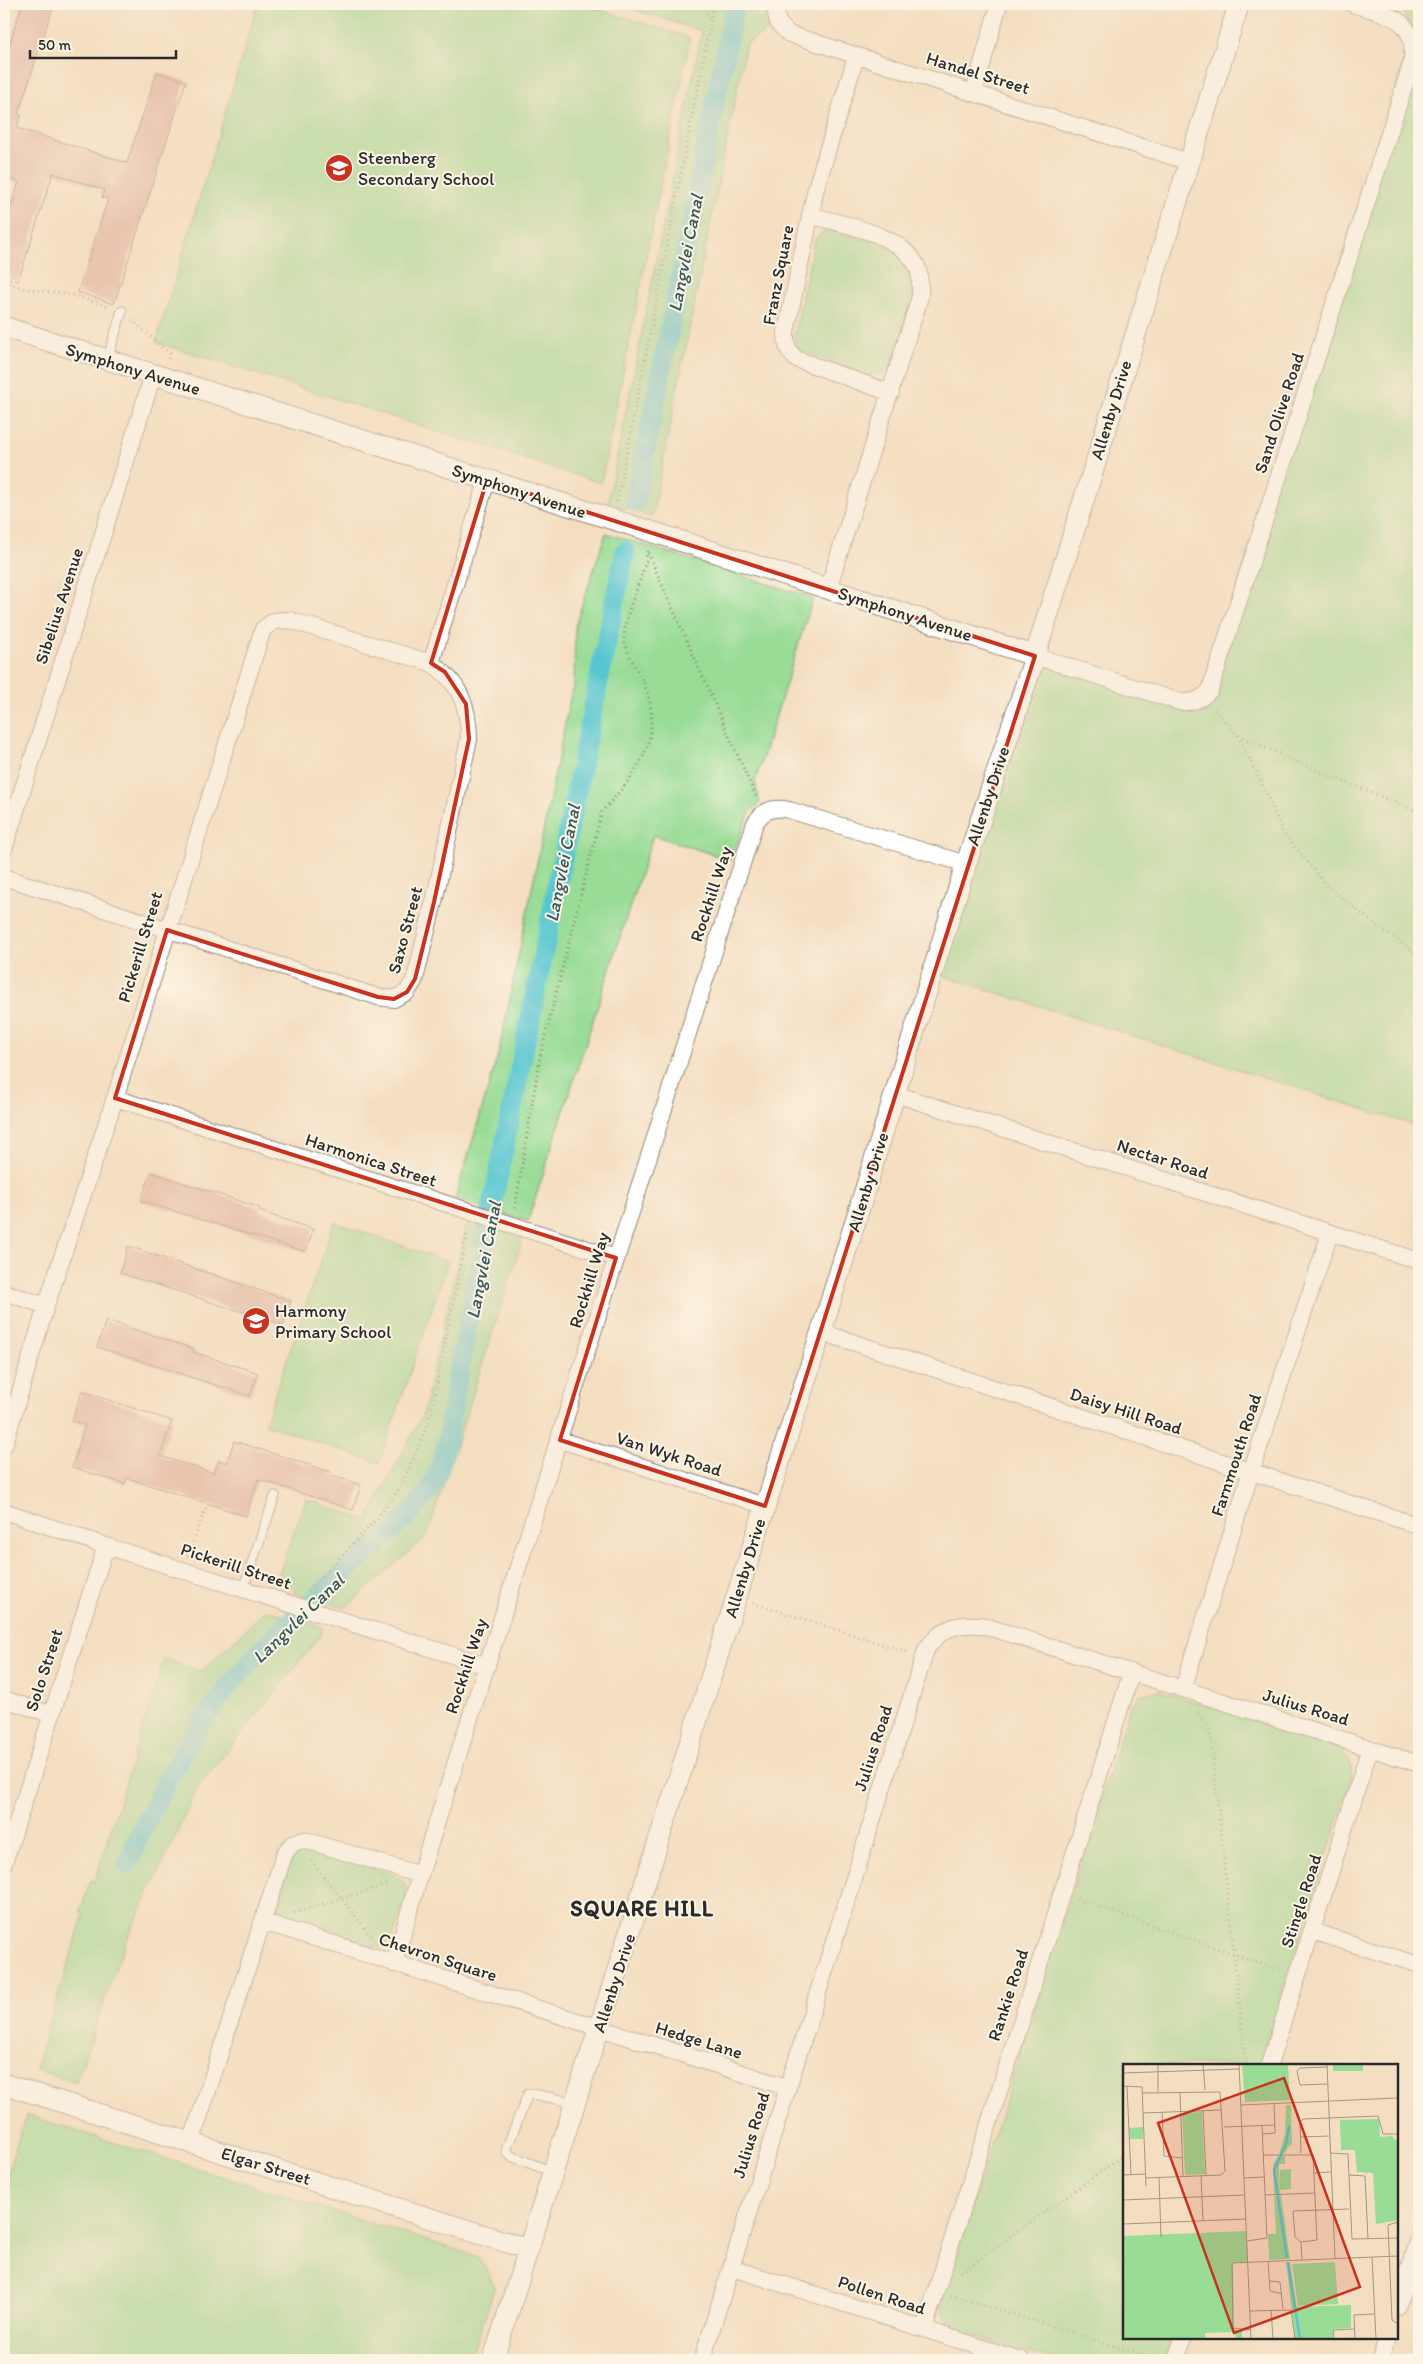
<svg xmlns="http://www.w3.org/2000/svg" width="1423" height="2364" font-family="Itim,sans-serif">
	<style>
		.green { fill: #98dc95; stroke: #628460 }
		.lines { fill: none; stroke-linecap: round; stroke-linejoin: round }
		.canal { stroke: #59c6d1; stroke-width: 20 }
		.building { fill: #dba598 }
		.service-casing { stroke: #908476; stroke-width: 11 }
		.minor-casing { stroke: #908476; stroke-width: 18 }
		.tertiary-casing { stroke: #908476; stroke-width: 22 }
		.path { stroke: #908476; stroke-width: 3; stroke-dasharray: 1 4; stroke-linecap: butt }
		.service { stroke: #fff; stroke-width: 9 }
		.minor { stroke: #fff; stroke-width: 16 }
		.tertiary { stroke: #fff; stroke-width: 20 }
		.marked { fill: none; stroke: #c8321e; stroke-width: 4; stroke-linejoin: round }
		.labels { text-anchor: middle; stroke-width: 4; stroke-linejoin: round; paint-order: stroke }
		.street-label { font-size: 18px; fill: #2b2b2b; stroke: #fcf5e5 }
		.poi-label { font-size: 18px; fill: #2b2b2b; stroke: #fcf5e5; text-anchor: start }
		.water-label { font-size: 19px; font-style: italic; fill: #395a5d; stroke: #fcf5e5 }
		.district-label { font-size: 22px; font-weight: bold; letter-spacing: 1px; fill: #2b2b2b; stroke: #fcf5e5 }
		.inset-river { fill: none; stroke: #59c6d1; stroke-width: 2.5 }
		.inset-road { fill: none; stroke: #a49685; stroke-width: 1 }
		.view { fill: #c8321e; fill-opacity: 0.15; stroke: #c8321e; stroke-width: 2.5 }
		.inset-edge { fill: none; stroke: #2b2b2b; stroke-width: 2.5 }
	</style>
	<rect width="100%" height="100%" fill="#fcf5e5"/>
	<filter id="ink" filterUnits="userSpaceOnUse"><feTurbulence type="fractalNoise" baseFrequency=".02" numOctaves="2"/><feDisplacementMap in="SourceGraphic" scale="10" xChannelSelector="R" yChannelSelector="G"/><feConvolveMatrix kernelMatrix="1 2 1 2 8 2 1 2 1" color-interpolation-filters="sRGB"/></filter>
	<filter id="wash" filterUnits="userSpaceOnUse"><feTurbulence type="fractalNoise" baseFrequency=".0096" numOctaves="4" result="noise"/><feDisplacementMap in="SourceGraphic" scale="20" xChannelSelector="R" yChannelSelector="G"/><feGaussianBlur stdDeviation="1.12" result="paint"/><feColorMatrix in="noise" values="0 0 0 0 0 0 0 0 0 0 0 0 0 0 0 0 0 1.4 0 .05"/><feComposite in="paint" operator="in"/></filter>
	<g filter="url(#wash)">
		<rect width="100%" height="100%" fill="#f4dec1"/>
		<path class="green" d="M258,4H582L690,38L601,483L156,342Z
			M616,4H769L774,26L746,44L652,517L609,503V497L702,31Z
			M1381,4L1419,5V1127L932,972L1035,656L1180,701L1203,698L1412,36L1403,11Z
			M830,230L888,246L895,250L912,272L916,286L892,366L884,373L872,375L803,352L796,346L794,336L814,242L821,233Z
			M606,533L813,598L755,782L760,803L750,812L730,860L653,835L528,1221L455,1199L499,1052L571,694L574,688L575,626Z
			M468,1220L523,1238L427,1536L345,1608L294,1593L296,1589L276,1582L306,1499L367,1520L423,1414Z
			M334,1222L448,1262L379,1463L265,1424Z
			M266,1610L324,1628L321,1635L198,1787L121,1953L76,2083L35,2069L84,1914L80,1912L91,1880L95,1881L164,1659L202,1671Z
			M1158,1690L1335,1746C1349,1755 1353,1763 1351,1779L1260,2065H1124V2338H1173L1166,2360H1051L962,2332C947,2324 942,2316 942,2300L1130,1707L1140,1695Z
			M309,1848L393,1874L404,1882L407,1893L392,1940L384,1946L372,1948L288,1920L280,1912L279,1901L291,1858L299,1851Z
			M26,2115L479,2257L495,2287L470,2360H4V2184Z"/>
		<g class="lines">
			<path class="canal" d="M635,502L735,4
				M127,1864C159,1791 195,1721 250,1662C285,1624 325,1590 363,1556C390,1532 422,1509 437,1475C449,1446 451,1410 457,1379L625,551"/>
		</g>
		<g id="blocks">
			<path class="building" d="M22,4H54L18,114L21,115L17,128L127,163L157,72L186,81L114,304L78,292L108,199L102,197L104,190L53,173L18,281L4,277V228L19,182L4,177V63Z
				M151,1172L260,1208L259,1211L313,1229L306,1252L141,1201Z
				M128,1246L291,1301L283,1325L120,1273Z
				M106,1320L194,1349L193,1352L258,1373L250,1396L97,1347Z
				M82,1391L172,1421L160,1456L214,1473L219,1460L227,1463L234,1441L331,1472L330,1475L361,1485L353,1510L258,1479L246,1516L127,1478L125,1484L72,1467L85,1425L72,1421Z"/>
		</g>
	</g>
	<g filter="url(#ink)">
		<use href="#blocks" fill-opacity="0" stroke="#908476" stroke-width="1"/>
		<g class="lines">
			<defs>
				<path id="service" d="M107,360L122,311
					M243,1589L275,1496
					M553,2172L511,2156L507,2152V2147L528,2094H533L576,2103"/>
				<path id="minor" d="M774,4L778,23L789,34L1189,162
					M856,57L816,188L786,332C786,344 787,351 796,359L891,393
					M974,92L999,4
					M810,215C843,225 900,233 917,266C921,275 920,287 920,297L828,589
					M1035,656L1180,702C1193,703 1201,700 1210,690L1411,65C1420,18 1388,15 1352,4
					M431,663L487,480
					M4,849L153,375
					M4,877L378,997L394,999L407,992L415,979L434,902L469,739C469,706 459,681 431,663L289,620L274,621L263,629L115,1098L46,1306L4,1446
					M895,1094L1419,1261
					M115,1098L616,1258
					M4,1292L46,1306
					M821,1332L1419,1526
					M560,1440L765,1506
					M4,1511L106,1546L487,1666
					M1183,1689L1251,1472L1330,1233
					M4,1699L50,1714
					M4,1863L106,1546
					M264,1922L786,2087
					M1312,1931L1419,1965
					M394,1964L420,1875L755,823C764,809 774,807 789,810L966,864
					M1269,2065L1370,1748
					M191,2143L284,1855C290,1845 294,1841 305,1840L420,1875
					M732,2268L1021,2360
					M1397,2308L1419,2239
					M924,2329L1131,1674
					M702,2360L926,1650C941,1627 958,1622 985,1626L1419,1764
					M1176,2360L1183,2338
					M1380,2360L1387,2338"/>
				<path id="tertiary" d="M4,327L659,534L1035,656
					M4,2084L528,2249
					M493,2360L821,1332L966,864L1035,656L1239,4"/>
			</defs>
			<use href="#service" class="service-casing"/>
			<use href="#minor" class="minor-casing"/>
			<use href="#tertiary" class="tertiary-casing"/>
			<path class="path" d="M702,4L710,20
				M4,282L27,289L73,295L110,307
				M132,320L170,354L168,360
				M617,502L714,4
				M648,553L757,799
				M1214,710L1237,734L1264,788L1282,831L1327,886L1376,925L1419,955
				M1238,735L1306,766L1419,812
				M515,1208L540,1057L602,811C639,773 667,733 642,679C637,670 623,646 624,637C626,606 644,579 648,549
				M188,1556L207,1504
				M308,1591L373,1523L399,1489L417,1451L431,1414L468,1228
				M753,1603L907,1652
				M1198,1713L1210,1731L1246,2065
				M311,1861L373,1938
				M1076,1899L1280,1970
				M294,1913L389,1884
				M961,2272L1124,2155
				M951,2295L1160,2360"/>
			<use href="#service" class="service"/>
			<use href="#minor" class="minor"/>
			<use href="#tertiary" class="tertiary"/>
		</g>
	</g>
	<path d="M0 0H1423V2364H0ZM487,480L1035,656L765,1506L560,1440L616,1258L115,1098L167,930L378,997L394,999L407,992L415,979L434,902L469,739L466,704L445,672L431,663Z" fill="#f4dec1" fill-opacity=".55" fill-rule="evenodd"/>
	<path class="marked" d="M487,480L1035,656L765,1506L560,1440L616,1258L115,1098L167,930L378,997L394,999L407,992L415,979L434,902L469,739L466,704L445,672L431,663Z"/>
	<defs>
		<symbol id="school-disc" viewBox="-11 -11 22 22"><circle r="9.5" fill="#c8321e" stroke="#fcf5e5"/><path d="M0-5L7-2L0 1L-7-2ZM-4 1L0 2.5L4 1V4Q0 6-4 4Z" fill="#fff"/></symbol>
	</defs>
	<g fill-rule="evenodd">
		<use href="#school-disc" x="323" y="152" width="32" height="32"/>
		<use href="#school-disc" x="240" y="1305" width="32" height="32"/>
	</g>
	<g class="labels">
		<g class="street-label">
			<text transform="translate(978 73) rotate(17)" y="6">Handel Street</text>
			<text transform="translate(778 275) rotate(-79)" y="6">Franz Square</text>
			<text transform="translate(133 369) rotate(17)" y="6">Symphony Avenue</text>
			<text transform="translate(1111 410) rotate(-73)" y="6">Allenby Drive</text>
			<text transform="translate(1279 413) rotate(-72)" y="6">Sand Olive Road</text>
			<text transform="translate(519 491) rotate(18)" y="6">Symphony Avenue</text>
			<text transform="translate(59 606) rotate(-72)" y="6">Sibelius Avenue</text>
			<text transform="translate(905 614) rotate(18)" y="6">Symphony Avenue</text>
			<text transform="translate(988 796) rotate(-72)" y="6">Allenby Drive</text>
			<text transform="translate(711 894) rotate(-72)" y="6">Rockhill Way</text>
			<text transform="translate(405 930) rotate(-75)" y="6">Saxo Street</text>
			<text transform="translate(140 947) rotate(-73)" y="6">Pickerill Street</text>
			<text transform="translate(1163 1159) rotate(18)" y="6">Nectar Road</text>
			<text transform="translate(371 1160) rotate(18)" y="6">Harmonica Street</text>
			<text transform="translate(868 1182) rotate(-73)" y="6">Allenby Drive</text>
			<text transform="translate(589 1280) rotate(-73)" y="6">Rockhill Way</text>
			<text transform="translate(1126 1411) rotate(18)" y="6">Daisy Hill Road</text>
			<text transform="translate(669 1454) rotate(18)" y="6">Van Wyk Road</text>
			<text transform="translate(1236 1455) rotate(-72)" y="6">Farnmouth Road</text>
			<text transform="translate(236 1566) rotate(18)" y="6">Pickerill Street</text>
			<text transform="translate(745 1568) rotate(-73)" y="6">Allenby Drive</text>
			<text transform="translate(466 1666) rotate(-72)" y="6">Rockhill Way</text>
			<text transform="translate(44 1670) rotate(-72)" y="6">Solo Street</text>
			<text transform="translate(1306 1707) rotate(17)" y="6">Julius Road</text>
			<text transform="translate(873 1748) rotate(-72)" y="6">Julius Road</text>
			<text transform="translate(1301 1901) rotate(-72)" y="6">Stingle Road</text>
			<text transform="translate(438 1957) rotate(18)" y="6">Chevron Square</text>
			<text transform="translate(614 1983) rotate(-72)" y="6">Allenby Drive</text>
			<text transform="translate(1008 1995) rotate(-72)" y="6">Rankie Road</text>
			<text transform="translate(699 2040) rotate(17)" y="6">Hedge Lane</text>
			<text transform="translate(751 2135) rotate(-73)" y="6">Julius Road</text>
			<text transform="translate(266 2166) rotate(17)" y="6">Elgar Street</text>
			<text transform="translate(882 2295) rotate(18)" y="6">Pollen Road</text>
		</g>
		<g class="poi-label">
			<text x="358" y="164">Steenberg<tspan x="358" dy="21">Secondary School</tspan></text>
			<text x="275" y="1317">Harmony<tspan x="275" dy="21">Primary School</tspan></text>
		</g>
		<g class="water-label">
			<text transform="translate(685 253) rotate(-79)" y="7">Langvlei Canal</text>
			<text transform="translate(562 863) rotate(-79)" y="7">Langvlei Canal</text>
			<text transform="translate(483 1260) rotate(-79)" y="7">Langvlei Canal</text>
			<text transform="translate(298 1618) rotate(-44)" y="7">Langvlei Canal</text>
		</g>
		<g class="district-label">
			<text x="642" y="1916">SQUARE HILL</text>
		</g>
	</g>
	<g transform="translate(1123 2064)">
		<rect width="275" height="275" fill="#f4dec1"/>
		<path d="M119,0H165L167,36L122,38ZM210,0H240V7H210ZM163,41H168L169,81L166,82L162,89H156L162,71ZM79,48L82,110L62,111L59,49ZM256,55L257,73L269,72L275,78V156L253,160L250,109L234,108L232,86H218L217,56ZM20,63V75H7L6,64ZM155,92H162V100H156L157,130H151L150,101ZM168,105V125L157,126V106ZM158,131L167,195L146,196L145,170H153L151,132ZM123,167L125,198L110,199L111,265L119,267V275H113L112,268L82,269V275H0V172ZM163,198H167L174,243L228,241V264L211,265L209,275H172ZM212,198L215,240L175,242L169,200Z" fill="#98dc95"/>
		<path class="inset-river" d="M164,194L151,106L163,80L166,62M165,199L177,275"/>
		<path class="inset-road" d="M35,0V28M80,0L82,26M116,0L128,275M204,0L212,195M204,3L177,4L174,7L177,21L204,20M0,9L116,5M0,22L19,23L23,122M4,22L8,111M57,28L60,112M20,29L97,28L102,107L98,111L23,114M118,41L275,34M80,46L83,111M39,48L41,92L59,94M20,49L99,46M101,63L152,61M140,70L152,69L151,39M178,73L206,72M178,89L177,58L180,55L255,52L260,70H275M207,89L225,90L229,175L275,174M141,91H190L194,176L178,178M191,109L208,108M0,111L23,110M78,111L80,157M226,111L242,112L245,175M36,113L38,173M121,114L141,113M142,131L192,129M0,136L122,131M275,158L265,161L269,256L275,260M0,160L123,155M124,177L144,174L139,62M249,193L253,275M179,196L178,178L172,173L170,147L226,145M145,197L147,227L159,230M146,217L157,218L160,245M148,246L150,275M127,247L168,246L172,275M128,266L110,264L109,199L275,192M210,275L211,266L231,265M232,275L231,251L251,250"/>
		<path class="view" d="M161,14L237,223L111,269L35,59Z"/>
		<rect width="275" height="275" class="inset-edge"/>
	</g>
	<rect width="1423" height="2364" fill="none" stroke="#fcf5e5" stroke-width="20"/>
	<path d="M30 50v8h146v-8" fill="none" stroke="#2b2b2b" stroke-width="2.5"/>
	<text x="38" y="50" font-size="15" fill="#2b2b2b" stroke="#fcf5e5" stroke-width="4" paint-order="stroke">50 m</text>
</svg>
